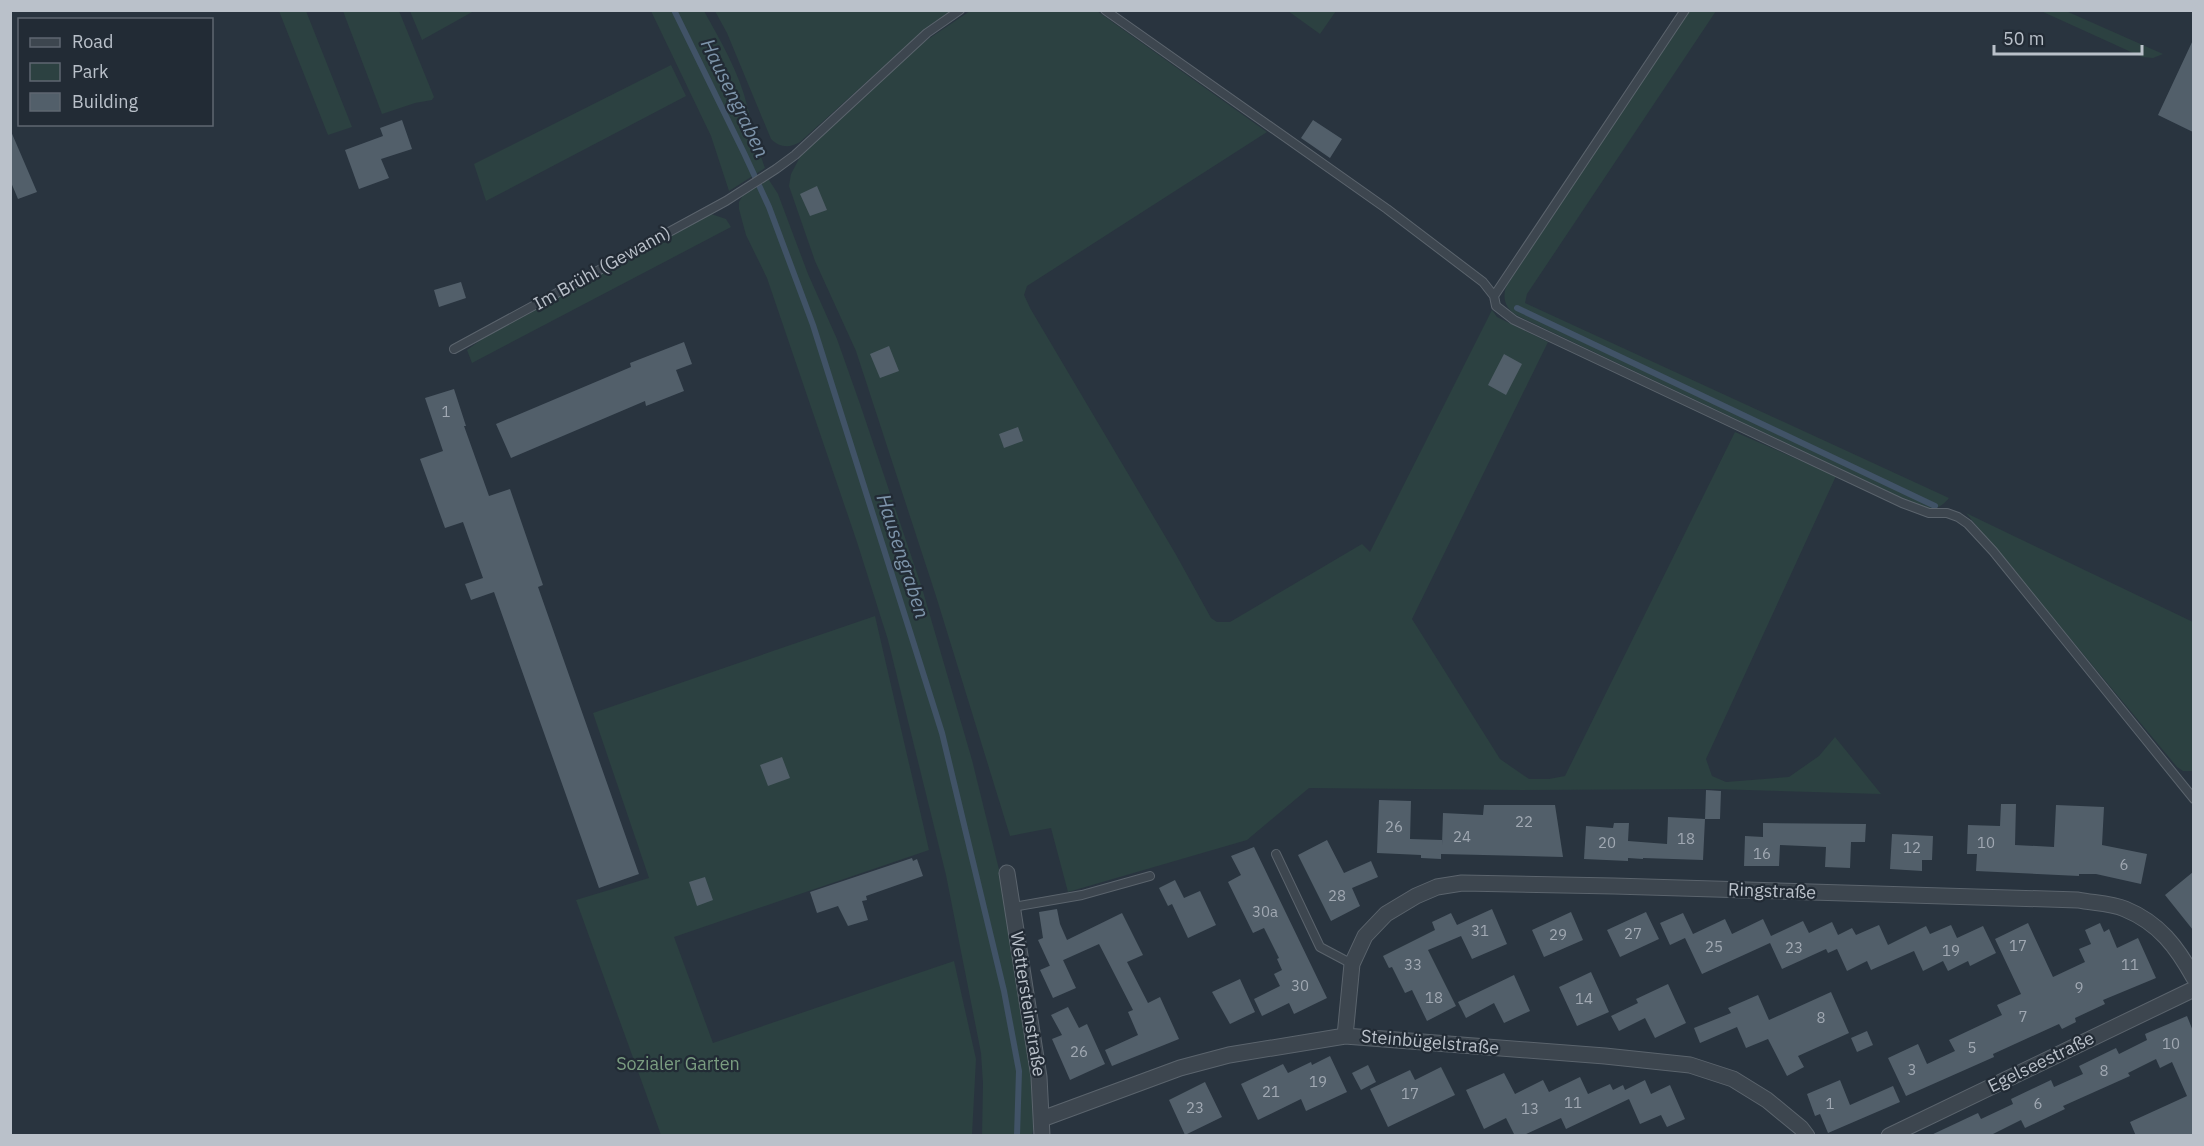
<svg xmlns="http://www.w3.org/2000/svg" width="2204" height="1146" font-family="'IBM Plex Sans',sans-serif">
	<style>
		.green { fill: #2c4141 }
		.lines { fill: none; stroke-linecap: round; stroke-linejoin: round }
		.stream { stroke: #415367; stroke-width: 6 }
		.building { fill: #525f6a }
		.service-casing { stroke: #5b646d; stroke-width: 10 }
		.minor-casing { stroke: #5b646d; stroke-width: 17 }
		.service { stroke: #3d464f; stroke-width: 8 }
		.minor { stroke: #3d464f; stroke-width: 15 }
		.labels { text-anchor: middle; stroke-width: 4.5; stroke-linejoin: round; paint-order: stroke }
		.number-label { font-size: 15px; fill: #a0a8b2 }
		.street-label { font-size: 18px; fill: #bac1ca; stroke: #222b35 }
		.park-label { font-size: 18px; fill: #7a9d80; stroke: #222b35 }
		.water-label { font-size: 20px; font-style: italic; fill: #7d94aa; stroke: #222b35 }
	</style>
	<rect width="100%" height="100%" fill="#29343f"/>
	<path class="green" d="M279,11H306L352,127L328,135Z
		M343,11H399L434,97L432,100L415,103L382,114Z
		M410,11H474L422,40Z
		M651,11H704C720,40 739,72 747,105C753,126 757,147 765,168L729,191L711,136Z
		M715,11H954L922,32L800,142C790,148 780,148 771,139L727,33Z
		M970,11H1097L1267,132L1027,286L1024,295L1030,308L1175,553L1211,618L1217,622H1230L1362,544L1370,552L1492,310L1497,317L1548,342L1412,619L1500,759L1529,779H1549L1565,776L1735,432L1836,476L1706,759L1712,776L1726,782L1789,777L1819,756L1835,737L1881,794L1712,789L1520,790L1309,788L1247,840L1068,892L1051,828L1010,836L936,596L856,351L815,261L789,186L791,174L801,155L915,48Z
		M1288,11H1336L1320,34Z
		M1689,11H1716L1527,294L1525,303L1949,498C1935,515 1925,508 1908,501L1518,316C1506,310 1501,298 1507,285Z
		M2041,11H2066L2163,54L2153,58L2142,57Z
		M671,65L686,96L486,201L474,164Z
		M766,180H769L778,194L808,274L837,339L860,404L922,588L972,760L1010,914L1027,1030L1036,1117L1032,1135H982L983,1083L981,1053L946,875L888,640L857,542L767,278L746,235L739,209V202L743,195Z
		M711,214L726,219L731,227L472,363L467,350L482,339Z
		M1966,513L2193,622V771H2183L2177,767Z
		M875,616L929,850L674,937L713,1043L954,961L976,1059L972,1135H661L576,900L649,878L593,713Z"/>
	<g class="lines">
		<path class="stream" d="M674,10L744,153L769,207L813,325L942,733L1004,991L1019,1071L1017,1136
			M1517,308L1935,506"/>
	</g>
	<path class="building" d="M2193,40V132L2158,115Z
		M402,120L412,149L381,159L389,178L359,189L345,150L383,136L380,128Z
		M1313,120L1342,139L1330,158L1301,138Z
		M10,129L37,192L18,199L10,180Z
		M817,186L827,210L810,216L800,194Z
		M461,282L466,298L439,307L434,290Z
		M684,342L692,364L676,370L684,391L646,406L645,401L511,458L496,424L631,367L630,363Z
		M889,346L899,371L880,378L870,354Z
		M1504,354L1522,364L1506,395L1488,385Z
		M454,389L466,426H464L489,496L510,489L543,585L538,587L639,874L599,888L494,592L471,600L465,584L483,578L463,522L445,528L420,459L443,451L425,398Z
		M1018,427L1023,441L1004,448L999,434Z
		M782,757L790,778L768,786L760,765Z
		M1706,790L1721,791L1720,819H1705Z
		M1379,800L1411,801L1410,839L1442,840V845L1443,813L1483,815L1484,805H1555L1563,857L1441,854V859L1421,858V855L1377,853Z
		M2001,804H2016L2015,845L2054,847L2056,805L2104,807L2102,845L2147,854L2141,884L2096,874H2079V876L1976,871L1977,854H1967L1968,825L2000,826Z
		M1668,817L1705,819L1703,860L1643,858V859L1628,858V861L1584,859L1586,826L1613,828L1614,823H1629L1628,841L1667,844Z
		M1763,823L1866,824L1865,842H1851L1850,868L1825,867L1826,847L1780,845L1779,866H1744L1745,836L1763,837Z
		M1892,834L1933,836L1932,860H1922V871L1890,869Z
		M1327,840L1344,873L1371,861L1378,877L1352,888L1360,906L1331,921L1298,855Z
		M1254,847L1327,998L1294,1014L1289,1003L1262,1016L1254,999L1280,986L1274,974L1282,970L1277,959L1279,958L1264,928L1253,933L1228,882L1241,875L1231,856Z
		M912,858L913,861L917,859L923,876L866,896L867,900L862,901L868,920L848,926L838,906L817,913L810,892Z
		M2193,872V930L2165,895Z
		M705,877L713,900L697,906L689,882Z
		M1175,880L1184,898L1200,891L1216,925L1188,938L1172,904L1168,906L1159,888Z
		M1057,909L1060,924L1067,940L1122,913L1143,955L1127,962L1148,1003L1160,997L1179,1039L1112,1066L1105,1050L1138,1035L1128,1012L1133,1010L1099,944L1050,966L1038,940L1043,938L1039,912Z
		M1492,909L1507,944L1472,959L1461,936L1428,950L1456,1006L1427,1021L1412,990L1405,993L1392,967L1389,968L1383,956L1435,930L1432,922L1451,913L1457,925Z
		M1571,912L1583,940L1544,957L1532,930Z
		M1646,912L1659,939L1620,957L1607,930Z
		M1683,913L1693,934L1725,919L1732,934L1763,919L1771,936L1803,921L1809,933L1832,922L1838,935L1852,928L1856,935L1879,925L1888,945L1926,926L1930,934L1951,925L1957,938L1983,926L1996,953L1970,966L1968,961L1948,971L1943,961L1923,971L1914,951L1871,970L1867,961L1847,971L1837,949L1828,953L1826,949L1782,969L1770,943L1702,974L1685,938L1670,945L1660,923Z
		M2028,923L2053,977L2085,962L2079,949L2091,944L2085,930L2100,923L2104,932L2109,929L2117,948L2138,938L2156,978L2103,1000L2105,1004L2075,1018L2076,1022L2062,1029L2059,1024L1993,1054L1994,1057L1906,1096L1888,1058L1918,1044L1927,1064L1955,1051L1949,1040L2002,1015L1997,1005L2021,994L1995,939Z
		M1063,960L1076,988L1053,998L1040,970Z
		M1591,972L1609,1012L1577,1026L1559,987Z
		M1514,975L1530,1011L1504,1023L1494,1003L1466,1018L1458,1002Z
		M1240,979L1255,1012L1230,1024L1212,992Z
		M1668,984L1686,1023L1655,1038L1645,1018L1619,1031L1611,1016L1638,1003L1636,999Z
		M1831,992L1849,1033L1798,1056L1804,1067L1787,1076L1768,1039L1746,1048L1737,1027L1700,1043L1694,1028L1731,1013L1728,1008L1758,995L1769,1020Z
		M1068,1007L1079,1028L1087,1024L1105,1064L1070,1080L1052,1039L1062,1035L1051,1015Z
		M2187,1016L2193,1031V1136H2136L2130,1122L2187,1096L2172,1062L2160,1068L2156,1059L2128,1073L2130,1076L2063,1106L2065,1109L2025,1128L2021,1120L1989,1136H1929L1978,1113L1981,1119L2013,1104L2011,1099L2051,1080L2054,1087L2083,1074L2079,1066L2116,1048L2119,1054L2147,1040L2145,1034Z
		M1867,1031L1873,1045L1857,1052L1851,1038Z
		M1330,1056L1347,1092L1306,1111L1301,1099L1258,1120L1241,1084L1283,1064L1288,1073L1311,1062L1312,1065Z
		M1368,1065L1376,1082L1361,1090L1352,1073Z
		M1441,1067L1455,1095L1388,1127L1370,1089L1410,1070L1415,1080Z
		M1504,1073L1515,1094L1543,1080L1549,1092L1580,1077L1588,1094L1610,1084L1613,1090L1623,1085L1625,1090L1645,1080L1651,1094L1670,1085L1685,1119L1667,1127L1661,1115L1640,1124L1625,1090L1629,1099L1566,1129L1561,1118L1522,1136H1515L1506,1118L1484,1129L1466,1090Z
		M1840,1080L1850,1105L1893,1086L1900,1102L1828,1133L1820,1114L1815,1116L1807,1094Z
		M1205,1082L1222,1117L1185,1135L1169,1100Z"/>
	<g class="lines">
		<defs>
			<path id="service" d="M1105,10L1387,209L1483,282L1494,296L1496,306L1514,320L1902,503L1929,513H1947L1958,517L1968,524L1993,551L2194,799
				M1494,296L1685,10
				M454,349L726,201L776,169L795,155L927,33L960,10
				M1276,854L1320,947L1352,964
				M1013,907L1082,895L1150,876"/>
			<path id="minor" d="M1007,873L1039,1077L1042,1136
				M1345,1036L1352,964L1365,936L1386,914L1416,896L1437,887L1462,883L1614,886L2078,900C2093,903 2111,903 2125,909C2159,923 2177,947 2194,978
				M1042,1119L1180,1068L1229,1055L1345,1036L1605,1056L1690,1065L1733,1079L1767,1100L1801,1128L1807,1136
				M1889,1136L2194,989"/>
		</defs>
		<use href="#service" class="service-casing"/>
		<use href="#minor" class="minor-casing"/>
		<use href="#service" class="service"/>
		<use href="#minor" class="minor"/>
	</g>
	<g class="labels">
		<g class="number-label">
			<text x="446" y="417">1</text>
			<text x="1524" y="827">22</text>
			<text x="1394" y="832">26</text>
			<text x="1462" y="842">24</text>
			<text x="1686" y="844">18</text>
			<text x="1607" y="848">20</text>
			<text x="1986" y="848">10</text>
			<text x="1912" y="853">12</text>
			<text x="1762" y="859">16</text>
			<text x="2124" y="870">6</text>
			<text x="1337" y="901">28</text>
			<text x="1265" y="917">30a</text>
			<text x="1480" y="936">31</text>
			<text x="1633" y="939">27</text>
			<text x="1558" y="940">29</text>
			<text x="2018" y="951">17</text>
			<text x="1714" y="952">25</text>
			<text x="1794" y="953">23</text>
			<text x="1951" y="956">19</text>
			<text x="1413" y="970">33</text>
			<text x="2130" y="970">11</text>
			<text x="1300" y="991">30</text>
			<text x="2079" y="993">9</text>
			<text x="1434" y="1003">18</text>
			<text x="1584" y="1004">14</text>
			<text x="2023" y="1022">7</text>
			<text x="1821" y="1023">8</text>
			<text x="2171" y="1049">10</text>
			<text x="1972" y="1053">5</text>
			<text x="1079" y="1057">26</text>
			<text x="1912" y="1075">3</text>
			<text x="2104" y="1076">8</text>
			<text x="1318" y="1087">19</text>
			<text x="1271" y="1097">21</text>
			<text x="1410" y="1099">17</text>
			<text x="1573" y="1108">11</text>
			<text x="1830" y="1109">1</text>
			<text x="2038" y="1109">6</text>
			<text x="1195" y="1113">23</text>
			<text x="1530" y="1114">13</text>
		</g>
		<g class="street-label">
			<text transform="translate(602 268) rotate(-29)" y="6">Im Brühl (Gewann)</text>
			<text transform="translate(1772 891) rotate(2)" y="6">Ringstraße</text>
			<text transform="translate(1028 1004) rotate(81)" y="6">Wettersteinstraße</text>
			<text transform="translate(1430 1042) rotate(5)" y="6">Steinbügelstraße</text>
			<text transform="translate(2041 1062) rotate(-26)" y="6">Egelseestraße</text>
		</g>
		<g class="park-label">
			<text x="678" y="1070">Sozialer Garten</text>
		</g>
		<g class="water-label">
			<text transform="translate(735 98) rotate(64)" y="7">Hausengraben</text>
			<text transform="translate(903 556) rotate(72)" y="7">Hausengraben</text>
		</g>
	</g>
	<rect width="2204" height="1146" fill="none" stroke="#bac1ca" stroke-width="24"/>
	<rect x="18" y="18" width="195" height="108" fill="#222b35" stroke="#5f6771" stroke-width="1.5"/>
	<rect x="30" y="38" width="30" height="9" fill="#3d464f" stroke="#5f6771" stroke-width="1.5"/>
	<text x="72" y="48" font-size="18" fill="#bac1ca">Road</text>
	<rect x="30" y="63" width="30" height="18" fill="#2c4141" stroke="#5f6771" stroke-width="1.5"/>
	<text x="72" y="78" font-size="18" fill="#bac1ca">Park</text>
	<rect x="30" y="93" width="30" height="18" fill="#525f6a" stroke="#5f6771" stroke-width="1.5"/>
	<text x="72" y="108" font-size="18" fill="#bac1ca">Building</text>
	<path d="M1994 45v9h148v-9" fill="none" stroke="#bac1ca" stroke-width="3"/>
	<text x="2003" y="45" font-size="18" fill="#bac1ca" stroke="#222b35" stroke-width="4.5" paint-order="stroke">50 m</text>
</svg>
